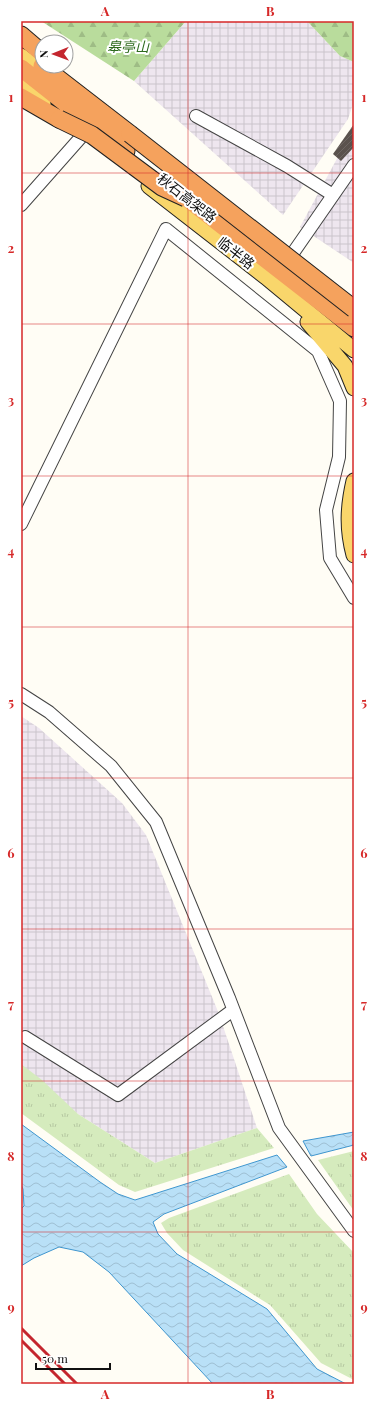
<svg xmlns="http://www.w3.org/2000/svg" width="375" height="1405" font-family="'Playfair Display','Noto Sans SC',serif">
	<style>
		.industrial { fill: url(#industrial-grid) }
		.grass { fill: url(#grass-tufts) }
		.forest { fill: url(#forest-firs) }
		.water { fill: url(#water-waves); stroke: #3f96cf }
		.building { fill: url(#building-hatch) }
		.lines { fill: none; stroke-linecap: round; stroke-linejoin: round }
		.minor-casing { stroke: #444; stroke-width: 14 }
		.major-casing { stroke: #222; stroke-width: 17 }
		.highway-casing { stroke: #222; stroke-width: 19 }
		.minor { stroke: #fff; stroke-width: 12 }
		.major { stroke: #f9d66b; stroke-width: 15 }
		.highway { stroke: #f5a25d; stroke-width: 17 }
		.rail { stroke: #c4262e; stroke-width: 3 }
		.highway-bridge-casing { stroke: #222; stroke-width: 19; stroke-linecap: butt }
		.highway-bridge { stroke: #f5a25d; stroke-width: 17 }
		.grid { fill: none; stroke: #d62828; stroke-width: 1; stroke-opacity: 0.55 }
		.labels { text-anchor: middle; stroke-width: 4; stroke-linejoin: round; paint-order: stroke }
		.park-label { font-size: 14px; font-style: italic; fill: #2f6b1f; stroke: #fff }
		.street-label { font-size: 14px; fill: #111; stroke: #fff }
		.neatline { fill: none; stroke: #d62828; stroke-width: 1.5 }
		.grid-label { font-size: 13px; text-anchor: middle; font-weight: bold; fill: #d62828 }
	</style>
	<defs>
		<pattern id="industrial-grid" width="8" height="8" patternUnits="userSpaceOnUse"><rect width="8" height="8" fill="#eee6ef"/><path d="M0 4h8M4 0v8" fill="none" stroke="#cbc4cc"/></pattern>
		<pattern id="grass-tufts" width="24" height="20" patternUnits="userSpaceOnUse"><rect width="24" height="20" fill="#d5ebbd"/><path d="M3 7l-1-3M5 7V3M7 7l1-3M15 17l-1-3M17 17v-4M19 17l1-3" fill="none" stroke="#b6c8a1"/></pattern>
		<pattern id="forest-firs" width="22" height="20" patternUnits="userSpaceOnUse"><rect width="22" height="20" fill="#b9dc9c"/><path d="M5 1l3.5 6h-7zM16 11l3.5 6h-7z" fill="#9ebc85"/></pattern>
		<pattern id="water-waves" width="16" height="10" patternUnits="userSpaceOnUse"><rect width="16" height="10" fill="#b9e0f7"/><path d="M0 5q4-4 8 0t8 0" fill="none" stroke="#9ebfd3"/></pattern>
		<pattern id="building-hatch" width="6" height="6" patternUnits="userSpaceOnUse"><rect width="6" height="6" fill="#5a524d"/><path d="M-1 1l2-2M0 6l6-6M5 7l2-2" fill="none" stroke="#6d6662"/></pattern>
	</defs>
	<rect width="100%" height="100%" fill="#fffdf5"/>
	<path class="industrial" d="M186,21H307L340,56L354,62V101L348,119L283,215L134,81Z
		M354,127V263L300,227Z
		M21,716L39,728L122,803L146,835L219,1014L257,1128L155,1163L78,1114L21,1067Z"/>
	<path class="grass" d="M21,1064L42,1080L78,1114L155,1163L257,1128L274,1148L135,1192L119,1185L21,1113Z
		M354,1151V1211L318,1160Z
		M289,1174L317,1214L354,1253V1380L321,1363L270,1305L183,1250L167,1233L161,1223L169,1218Z"/>
	<path class="forest" d="M41,21H186L134,81Z
		M307,21H354V62L340,56Z"/>
	<path class="water" d="M21,1124L100,1182L118,1194L135,1200L277,1155L287,1167L164,1214L153,1222L158,1234L177,1254L267,1309L317,1369L346,1384H213L109,1272L83,1252L59,1247L34,1258L21,1266V1209L24,1206L23,1189L21,1185Z
		M354,1132V1145L311,1156L303,1141Z"/>
	<path class="building" d="M354,124V147L341,161L333,154Z"/>
	<g class="lines">
		<defs>
			<path id="minor" d="M196,116L287,166L333,195
				M21,205L82,136
				M293,253L354,165
				M21,524L166,229L318,351L340,401L339,457L326,510L330,558L354,598
				M21,694L49,712L111,766L156,822L229,998L279,1128L354,1231
				M25,1037L118,1095L233,1010"/>
			<path id="major" d="M21,56L49,77
				M21,85L43,104
				M149,186L266,277L354,350
				M308,322L345,366L354,388
				M354,481C348,507 347,529 354,555"/>
			<path id="highway" d="M21,35L42,53
				M42,66L130,134
				M21,68L126,151
				M21,97L59,119
				M175,189L354,328"/>
		</defs>
		<use href="#minor" class="minor-casing"/>
		<use href="#major" class="major-casing"/>
		<use href="#highway" class="highway-casing"/>
		<use href="#minor" class="minor"/>
		<use href="#major" class="major"/>
		<use href="#highway" class="highway"/>
		<path class="rail" d="M21,1328L77,1384
			M21,1340L65,1384"/>
		<defs>
			<path id="highway-bridge" d="M59,119L92,135L162,187L186,198
				M130,134L354,309"/>
		</defs>
		<use href="#highway-bridge" class="highway-bridge-casing"/>
		<use href="#highway-bridge" class="highway-bridge"/>
	</g>
	<path class="grid" d="M188,21V1384M21,173H354M21,324H354M21,476H354M21,627H354M21,778H354M21,929H354M21,1081H354M21,1232H354"/>
	<g class="labels">
		<g class="park-label">
			<text x="128" y="52">皋亭山</text>
		</g>
		<g class="street-label">
			<text transform="translate(187 198) rotate(38)" y="5">秋石高架路</text>
			<text transform="translate(236 253) rotate(38)" y="5">临半路</text>
		</g>
	</g>
	<rect width="375" height="1405" fill="none" stroke="#ffffff" stroke-width="44"/>
	<g transform="translate(54 54) rotate(269)"><circle r="19" fill="#ffffff" stroke="#a0a0a0"/>
	<path d="M0-3L7 15L0 10L-7 15Z" fill="#c4262e"/>
	<text y="-6" font-size="11" font-weight="bold" text-anchor="middle" fill="#111111">N</text>
	</g>
	<path d="M36 1363v6h74v-6" fill="none" stroke="#111111" stroke-width="2"/>
	<text x="42" y="1363" font-size="12" fill="#111111" stroke="#ffffff" stroke-width="3" paint-order="stroke">50 m</text>
	<rect x="22" y="22" width="331" height="1361" class="neatline"/>
	<g class="grid-label">
		<text x="105" y="16">A</text>
		<text x="270" y="16">B</text>
		<text x="11" y="102">1</text>
		<text x="364" y="102">1</text>
		<text x="11" y="253">2</text>
		<text x="364" y="253">2</text>
		<text x="11" y="405">3</text>
		<text x="364" y="405">3</text>
		<text x="11" y="556">4</text>
		<text x="364" y="556">4</text>
		<text x="11" y="707">5</text>
		<text x="364" y="707">5</text>
		<text x="11" y="858">6</text>
		<text x="364" y="858">6</text>
		<text x="11" y="1009">7</text>
		<text x="364" y="1009">7</text>
		<text x="11" y="1161">8</text>
		<text x="364" y="1161">8</text>
		<text x="11" y="1312">9</text>
		<text x="364" y="1312">9</text>
		<text x="105" y="1399">A</text>
		<text x="270" y="1399">B</text>
	</g>
</svg>
